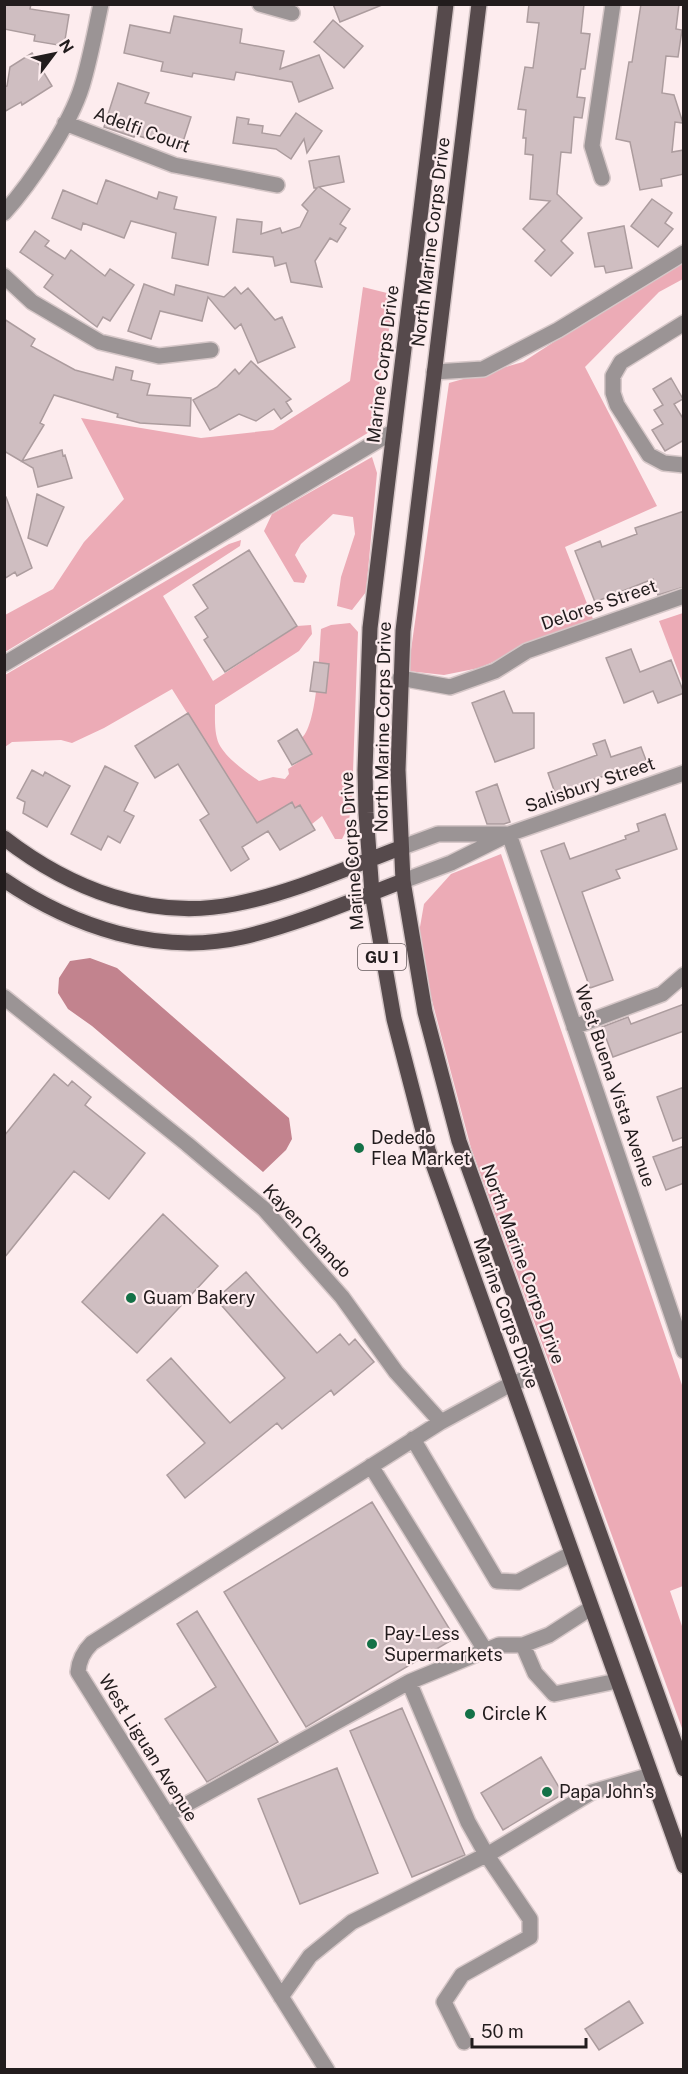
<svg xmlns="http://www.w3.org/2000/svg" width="688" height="2074" font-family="'Public Sans',sans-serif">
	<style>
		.green { fill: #ecabb6 }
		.water { fill: #c2838e }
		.building { fill: #cfbec1; stroke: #ac9c9e; stroke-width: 1.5 }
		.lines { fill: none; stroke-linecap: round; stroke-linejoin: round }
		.minor-casing { stroke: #d6c7c8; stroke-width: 18 }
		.major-casing { stroke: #d6c7c8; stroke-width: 18 }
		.minor { stroke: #9b9495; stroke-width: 15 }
		.major { stroke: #564a4c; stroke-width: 15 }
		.poi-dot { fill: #147147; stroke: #fdecee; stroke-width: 2 }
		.labels { text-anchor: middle; stroke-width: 4.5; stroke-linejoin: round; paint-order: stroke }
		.shield { fill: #fdecee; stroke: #645a5c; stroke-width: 1.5 }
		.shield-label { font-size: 16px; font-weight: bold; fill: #221c1d }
		.street-label { font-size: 18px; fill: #221c1d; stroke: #fdecee }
		.poi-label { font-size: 18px; fill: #221c1d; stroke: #fdecee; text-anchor: start }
	</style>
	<rect width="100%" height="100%" fill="#fdecee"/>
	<path class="green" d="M683,258V279L659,292L585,367L657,506L565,547L593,619L479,668L444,675L408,671L449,383L523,362Z
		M363,287L395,295L371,431L5,652V615L53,589L84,542L124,499L81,418L201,438L273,430L350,381Z
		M372,457L377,473L366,592L352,610L337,606L341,577L355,534L353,517L333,514L301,544L295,555L307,576L304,583L294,582L264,531L272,514Z
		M241,540L240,546L163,596L213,681L297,626L311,625L312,634L299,651L215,705C215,717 214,733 219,744C226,758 247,773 259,781L273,777L285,779L289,774L288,769L311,754L302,738C318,722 319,653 321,629L331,625L350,623L358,632L352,800L348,827L342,839H335L322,816L312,824L300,806L257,824L172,689L104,728L72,743L61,740L12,742L5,747V675L229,544Z
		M683,613H684L683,684L659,621Z
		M501,854L683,1388V1586L670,1591L683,1629V1731L471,1148L417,944L424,904L451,874Z"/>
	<path class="water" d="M90,958L117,968L289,1118L292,1139L286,1150L263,1172L92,1026L68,1009L58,993L59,978L70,961Z"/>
	<path class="building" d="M4,4H31L30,9L69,15L64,46L34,41L35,35L4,29Z
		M333,4H382V5L340,22Z
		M529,4H584L581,33L590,34L585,69H581L577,97L585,98L582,118L574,117L571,153L561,152L557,194L582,218L561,241L573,253L551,276L535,261L545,250L523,229L550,201L530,199L533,155L525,154L526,138H523L526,110L518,109L525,67L533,68L539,23L527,22Z
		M641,4H679L676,29L682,30L678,57L666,56L662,93L674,95L683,123L675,122L672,152L684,150V174L661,179L662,186L640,190L630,142L616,139L629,62H632Z
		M174,16L242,29L240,43L284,51L280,69L319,55L333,88L299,102L292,82L236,72L234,80L193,73L192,77L161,71L163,62L124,53L130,25L170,33Z
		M333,20L363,46L344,68L314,42Z
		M32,53L52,86L22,105L21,102L4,112V87L7,86L10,67Z
		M118,83L149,93L145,103L191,117L181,148L135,135L134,137L104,127Z
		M296,113L322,131L307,153L304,139L291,159L276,149L233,143L237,117L249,119L248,124L263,126L262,133L280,136Z
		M339,156L344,182L319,187L350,209L340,224L346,228L337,242L330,238L315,261L322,287L291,282L286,263L275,266L273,257L233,252L237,219L262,222L261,234L280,228L282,233L300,227L308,211L302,205L317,188H314L309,161Z
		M106,180L157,199L159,192L177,197L174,209L216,217L208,265L172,258L176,233L131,221L124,238L83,223L81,230L52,218L63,190L97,204Z
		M652,199L672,213L665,223L673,229L658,247L631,226Z
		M624,226L632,268L606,273L604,266L595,267L588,233Z
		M35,231L49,241L45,246L65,259L71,250L105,276L110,269L134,285L110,321L103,317L97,327L44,287L53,275L20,252Z
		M144,284L174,295L176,285L224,297L235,287L241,294L248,288L275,320L282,317L295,347L258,363L241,324L235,329L208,297L202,321L160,311L151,339L128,331Z
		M4,319L35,339L31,346L75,370L113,380L116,367L133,371L131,380L150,384L147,395L191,398L190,426L140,423L117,417L118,414L54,395L40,423L44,425L22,461L62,450L63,456L65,455L72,478L38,487L33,468L4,451Z
		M251,361L291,399L286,402L292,411L281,419L274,409L256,421L239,414L210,430L193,400L217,387L235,369L239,374Z
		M671,378L683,399L674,404L684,420V440L665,451L652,430L663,424L654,410L663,405L653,389Z
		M37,494L64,507L47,546L28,538Z
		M4,497H6L32,568L17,576L15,572L4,579Z
		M684,511V587L658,595L653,579L595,602L575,551L600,541L602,547L637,534L635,528Z
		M249,550L297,626L225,672L204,640L208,637L195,617L208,608L193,585Z
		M631,649L640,672L671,660L684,693L658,703L653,691L624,703L606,658Z
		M314,662L329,664L326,693L310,691Z
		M504,691L513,713H534V748L495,762L472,703Z
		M188,713L257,823L292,802L295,808L300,805L315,830L280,850L268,831L242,847L249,859L231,871L200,820L209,814L178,764L155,778L135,746Z
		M297,729L312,754L292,765L278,741Z
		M605,740L611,757L641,747L649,768L607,783L604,776L555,793L548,773L597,755L593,744Z
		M105,766L138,783L124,811L134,816L120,843L108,836L101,850L71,834Z
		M32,770L43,776L45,772L70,786L47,827L23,813L25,802L17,798Z
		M497,784L510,822L504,824H487L476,792Z
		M665,814L677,849L616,870L620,878L582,892L613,980L590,988L541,851L564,843L570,859L626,839L625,836L639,831L637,824Z
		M684,1004V1031L613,1057L602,1027L628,1017L631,1024Z
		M54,1074L68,1086L72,1081L91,1097L85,1105L145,1153L109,1199L74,1171L4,1258V1136Z
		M684,1087V1137L673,1141L657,1097Z
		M684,1146V1183L666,1190L653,1157Z
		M163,1214L218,1266L137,1353L82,1302Z
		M246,1272L317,1353L340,1334L349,1345L355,1339L374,1362L334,1395L331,1390L282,1429L277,1423L185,1498L167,1475L205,1443L147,1380L171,1358L230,1423L285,1378L216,1299Z
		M372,1502L455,1638L306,1727L224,1592Z
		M197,1611L278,1742L207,1782L165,1719L216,1687L177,1624Z
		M402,1708L465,1855L412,1877L350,1731Z
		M541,1757L563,1794L503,1830L481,1793Z
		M337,1768L378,1873L300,1904L258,1799Z
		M629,2001L643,2023L599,2050L585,2029Z"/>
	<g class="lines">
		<defs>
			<path id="minor" d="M260,4L292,13
				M65,123L174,165L277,185
				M602,178L592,146L613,4
				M4,213C31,183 70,125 82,86C90,60 95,32 101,4
				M4,276L32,302L100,342L159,356L211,350
				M684,323L621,362L613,376V393L617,405L649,455L664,463L684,465
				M434,372L483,369L558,330L684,253
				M4,664L394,431
				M400,678L450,687L495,671L527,651L684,596
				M509,834L684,1351
				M400,848L438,834H506
				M403,881L451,863L509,834L684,773
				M4,997L187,1144L264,1209L342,1297L396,1372L441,1422L511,1384L541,1373
				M574,1027L662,994L684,975
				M413,1439L497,1581L518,1582L571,1554
				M371,1466L485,1650
				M523,1645L535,1673L554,1694L617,1681
				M409,1682L468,1822L486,1854L530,1919V1937L462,1975L444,2002L464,2042
				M167,1815L409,1682L499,1645H523L549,1635L591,1608
				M281,1997L310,1956L352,1922L492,1852L592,1792L651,1775
				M327,2070L78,1672C79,1660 83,1652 92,1643L441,1422"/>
			<path id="major" d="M446,4L370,628L365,770L366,813L372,893L394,1019L428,1150L684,1866
				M479,4L403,631L398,770L403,881L425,1012L459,1141L684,1769
				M4,838C70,889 151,921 235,904C292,893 347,868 400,848
				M4,880C73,927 159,956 243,937C298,924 351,901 403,881"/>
		</defs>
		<use href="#minor" class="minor-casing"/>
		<use href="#major" class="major-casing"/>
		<use href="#minor" class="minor"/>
		<use href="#major" class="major"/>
	</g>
	<g class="poi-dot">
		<circle cx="359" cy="1148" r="6"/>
		<circle cx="131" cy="1298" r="6"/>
		<circle cx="372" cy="1644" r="6"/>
		<circle cx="470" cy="1714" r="6"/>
		<circle cx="547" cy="1792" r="6"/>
	</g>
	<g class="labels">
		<rect class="shield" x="358" y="944" width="48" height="26" rx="4.5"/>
		<g class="shield-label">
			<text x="382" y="963">GU 1</text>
		</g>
		<g class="street-label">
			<text transform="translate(142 130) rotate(20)" y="6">Adelfi Court</text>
			<text transform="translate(431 242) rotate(-83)" y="6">North Marine Corps Drive</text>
			<text transform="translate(383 364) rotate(-83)" y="6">Marine Corps Drive</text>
			<text transform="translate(599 605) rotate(-19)" y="6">Delores Street</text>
			<text transform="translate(383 727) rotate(-89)" y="6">North Marine Corps Drive</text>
			<text transform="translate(590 785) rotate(-19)" y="6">Salisbury Street</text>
			<text transform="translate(352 851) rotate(-94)" y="6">Marine Corps Drive</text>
			<text transform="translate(615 1086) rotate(71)" y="6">West Buena Vista Avenue</text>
			<text transform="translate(307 1231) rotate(47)" y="6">Kayen Chando</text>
			<text transform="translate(523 1264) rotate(70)" y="6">North Marine Corps Drive</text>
			<text transform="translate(506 1313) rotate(70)" y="6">Marine Corps Drive</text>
			<text transform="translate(148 1748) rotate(58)" y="6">West Liguan Avenue</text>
		</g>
		<g class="poi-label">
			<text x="371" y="1144">Dededo<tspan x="371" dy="21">Flea Market</tspan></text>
			<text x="143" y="1304">Guam Bakery</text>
			<text x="384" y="1640">Pay-Less<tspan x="384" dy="21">Supermarkets</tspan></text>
			<text x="482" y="1720">Circle K</text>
			<text x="559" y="1798">Papa John's</text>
		</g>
	</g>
	<rect width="688" height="2074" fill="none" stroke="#221c1d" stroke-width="12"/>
	<g transform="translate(54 54) rotate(58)" stroke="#fdecee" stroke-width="4.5" paint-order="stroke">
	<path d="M0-4.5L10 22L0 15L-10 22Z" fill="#221c1d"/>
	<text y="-9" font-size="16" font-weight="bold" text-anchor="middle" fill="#221c1d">N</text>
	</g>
	<path d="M472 2038v9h114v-9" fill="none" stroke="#221c1d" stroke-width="3"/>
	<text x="481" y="2038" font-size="18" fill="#221c1d" stroke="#fdecee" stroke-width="4.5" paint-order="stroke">50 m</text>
</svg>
